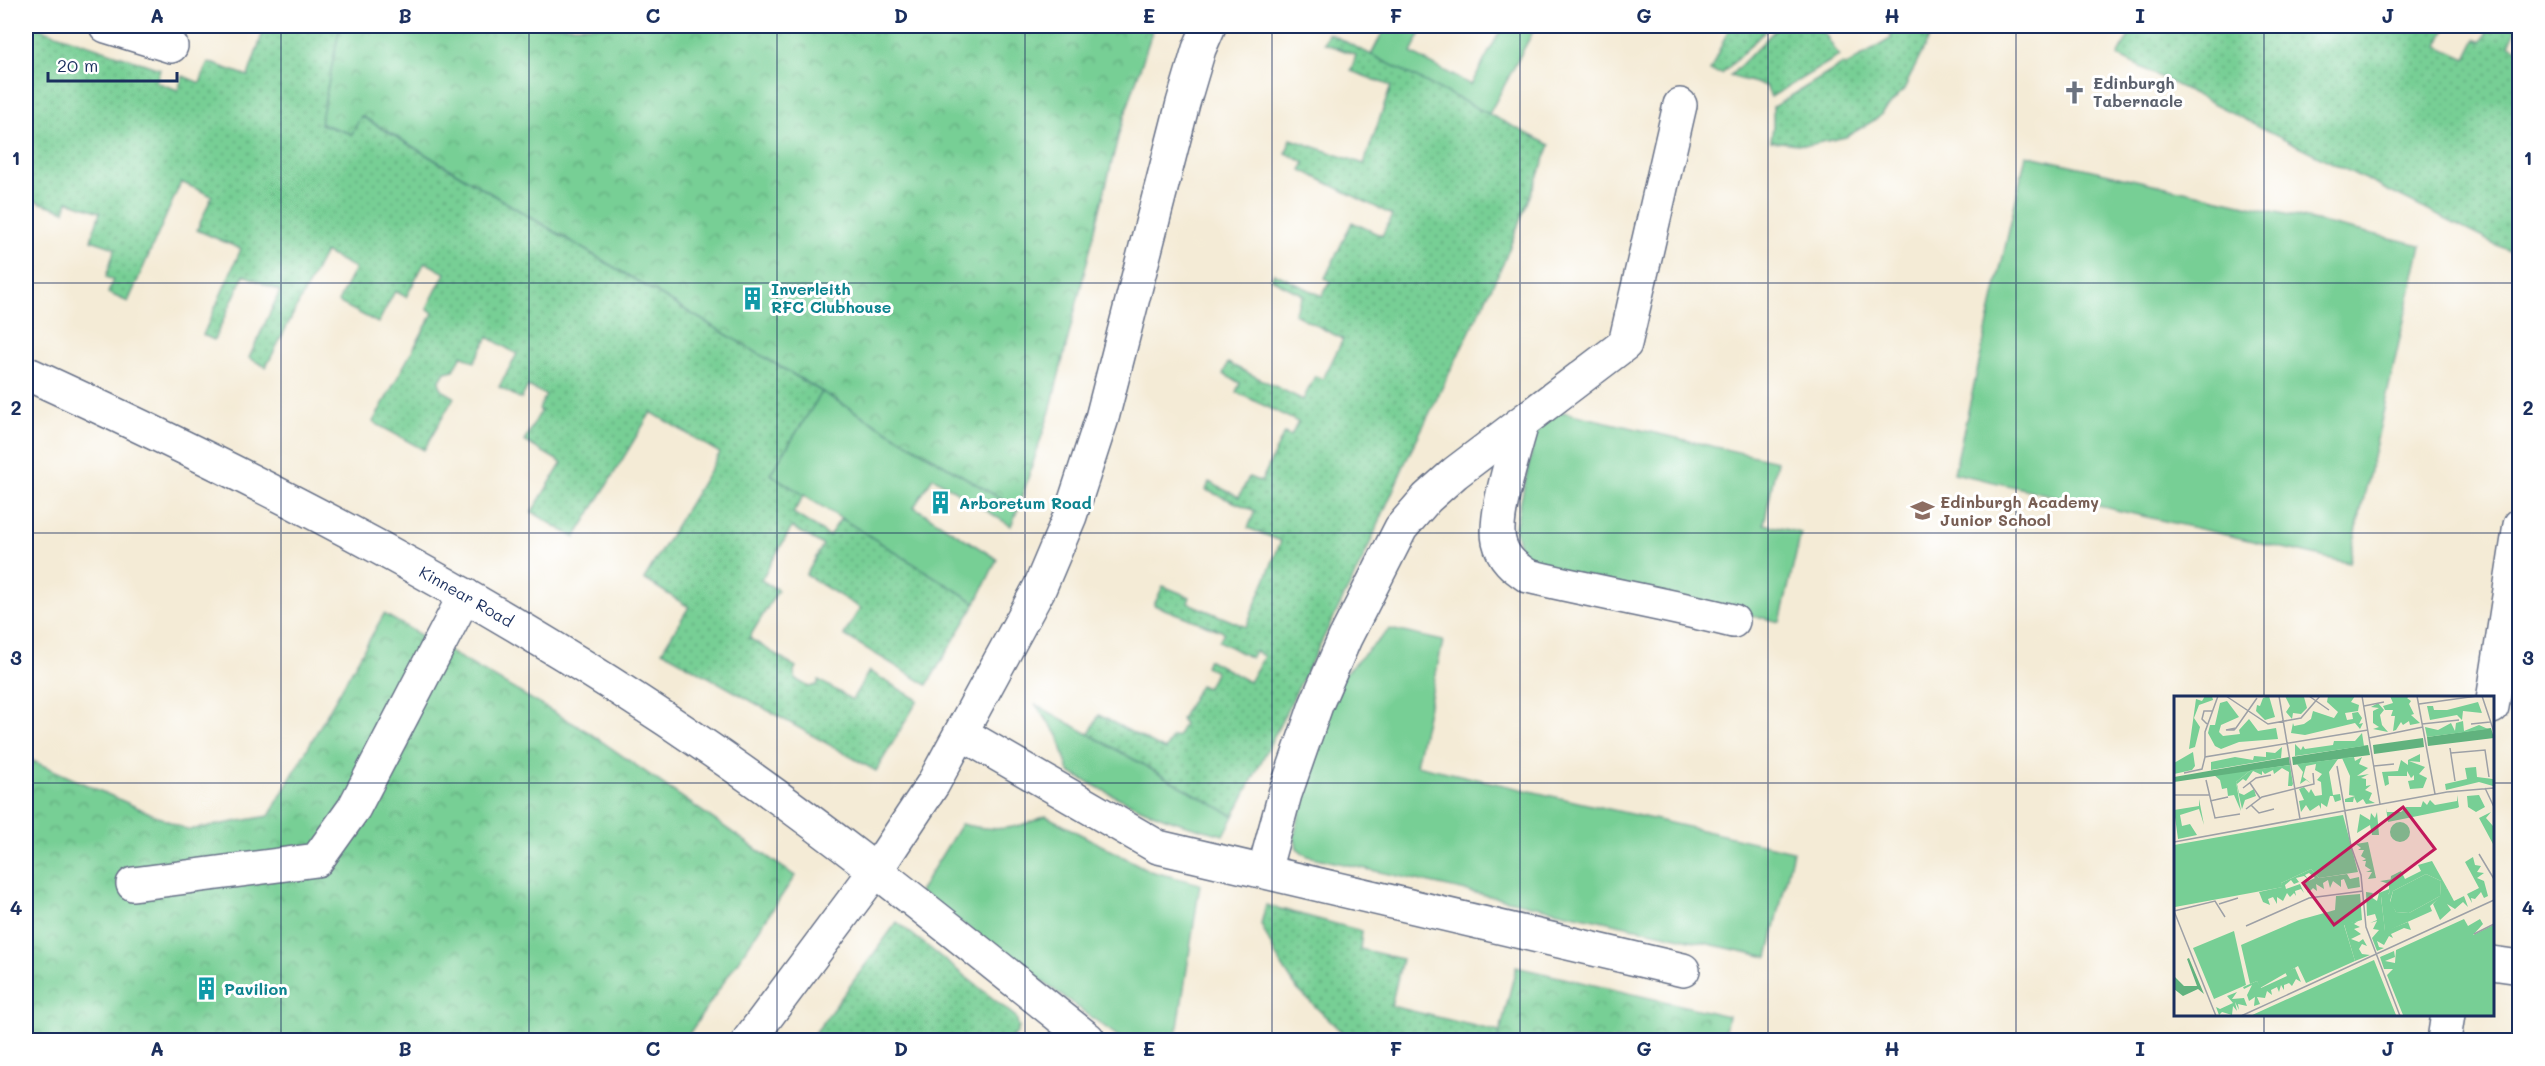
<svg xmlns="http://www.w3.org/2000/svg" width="2545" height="1066" font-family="Mali,sans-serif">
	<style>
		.grass { fill: #77cf95; stroke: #497f7a; stroke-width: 1.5 }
		.park { fill: url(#park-crowns); stroke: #497f7a; stroke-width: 1.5 }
		.garden { fill: url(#garden-dots); stroke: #497f7a; stroke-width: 1.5 }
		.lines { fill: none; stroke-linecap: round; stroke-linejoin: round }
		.minor-casing { stroke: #677188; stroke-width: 36 }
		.minor { stroke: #fff; stroke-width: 33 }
		.grid { fill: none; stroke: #1b2f5e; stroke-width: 1.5; stroke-opacity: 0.55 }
		.labels { text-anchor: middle; stroke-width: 6; stroke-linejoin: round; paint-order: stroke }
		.worship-label { font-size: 16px; font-weight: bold; fill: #5b616d; stroke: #fff; text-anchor: start }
		.culture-label { font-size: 16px; font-weight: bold; fill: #0d838f; stroke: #fff; text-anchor: start }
		.education-label { font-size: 16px; font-weight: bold; fill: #785e54; stroke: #fff; text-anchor: start }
		.street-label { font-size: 16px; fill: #1b2f5e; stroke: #fff }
		.inset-road { fill: none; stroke: #9da0a6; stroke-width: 1.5 }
		.view { fill: #c2185b; fill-opacity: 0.15; stroke: #c2185b; stroke-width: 3 }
		.inset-edge { fill: none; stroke: #1b2f5e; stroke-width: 3 }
		.neatline { fill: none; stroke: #1b2f5e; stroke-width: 2 }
		.grid-label { font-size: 20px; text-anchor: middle; font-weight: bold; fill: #1b2f5e }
	</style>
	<defs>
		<pattern id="park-crowns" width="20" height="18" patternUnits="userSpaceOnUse" patternTransform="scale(1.5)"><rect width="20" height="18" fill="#77cf95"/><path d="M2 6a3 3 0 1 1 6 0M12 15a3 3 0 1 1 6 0" fill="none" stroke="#61a87d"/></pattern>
		<pattern id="garden-dots" width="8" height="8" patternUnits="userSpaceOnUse" patternTransform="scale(1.5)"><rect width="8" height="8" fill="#77cf95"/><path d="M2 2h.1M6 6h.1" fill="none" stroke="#61a87d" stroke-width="1.8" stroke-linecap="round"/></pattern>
	</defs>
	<rect width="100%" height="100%" fill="#fff"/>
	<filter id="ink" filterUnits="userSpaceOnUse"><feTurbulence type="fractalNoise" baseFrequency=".0167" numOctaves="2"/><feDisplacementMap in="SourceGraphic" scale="12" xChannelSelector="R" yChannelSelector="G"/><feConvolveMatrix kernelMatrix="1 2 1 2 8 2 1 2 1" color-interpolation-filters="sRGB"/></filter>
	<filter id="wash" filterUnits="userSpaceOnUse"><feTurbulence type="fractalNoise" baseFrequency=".008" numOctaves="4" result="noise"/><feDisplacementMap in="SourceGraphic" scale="24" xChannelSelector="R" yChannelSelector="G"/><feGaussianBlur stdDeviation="1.35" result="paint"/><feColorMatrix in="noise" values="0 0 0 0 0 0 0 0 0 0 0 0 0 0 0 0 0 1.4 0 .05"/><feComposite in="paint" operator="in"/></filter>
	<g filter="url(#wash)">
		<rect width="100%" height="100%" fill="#f4ebd6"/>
		<path class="grass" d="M1386,26H1416L1423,29L1411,53L1471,85L1503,26H1536L1489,114L1371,55Z
			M2026,155L2421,245L2349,563L1954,473Z
			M822,392L1018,509L1011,526L933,477L914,507L997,559L976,603L770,474Z
			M1563,412L1777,461L1764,524L1801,533L1780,622L1538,565L1520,549L1515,527L1535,438C1539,427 1552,415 1563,412Z
			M1390,629L1443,641L1416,765L1793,851L1768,957L1307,856L1297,848L1294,836L1334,684Z
			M1035,704L1234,816L1224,835C1162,821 1124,802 1069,772L1058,735Z
			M1046,816L1150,871L1200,884L1176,1040H1123L919,892L961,824C995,832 1014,830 1046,816Z"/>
		<path class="park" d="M340,26H1154L1119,133L1050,411L1018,509L362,116L352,134L320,123Z
			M384,614L588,732L795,876L685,1040H26V758L188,830L269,816Z
			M1516,967L1728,1016L1723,1040H1498Z"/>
		<path class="garden" d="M26,26H32L160,69L156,82L178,90L183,76L200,83L208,62L248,76L265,26H340L320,124L352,134L361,116L822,392L770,474L804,495L793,513L829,536L841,518L976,603L927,685L844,635L860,608L806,575L823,545L792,527L761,580L778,590L749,638L796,667L794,671L795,679L809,687L817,685L819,680L852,700L869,671L918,700L876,771L662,651L689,607L644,579L720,453L651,412L575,538L532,512L562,463L524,441L541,411L539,409L546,395L528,386L521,399L499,387L517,354L488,337L474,362L462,355L454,370L445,372L439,382L442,390L454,397L424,450L373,422L433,313L427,308L445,273L425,262L406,297L395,291L378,323L338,302L355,268L325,252L266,367L249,358L280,291L244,275L214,340L203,335L241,249L197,230L212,196L181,182L128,302L108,293L113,280L106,277L115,248L91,240L100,212L68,201L65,211L26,198Z
			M1730,26H1770L1722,74L1710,71Z
			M1779,26H1820L1839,56L1771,97L1766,86L1730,76Z
			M1885,26H1935L1904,89L1878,118L1846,137L1808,145L1771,141L1773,126V107L1843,64L1845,66L1892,38Z
			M2134,26H2447L2438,46L2466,59L2476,39L2482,42L2490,26H2518L2509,45L2519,50V256L2118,56Z
			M1328,33L1550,145L1503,264L1405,463L1363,559L1234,816L1089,734L1099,715L1165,750L1172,737H1177L1184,724L1181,719L1200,685L1207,688L1216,672L1205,666L1208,659L1249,682L1264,656L1255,651L1251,658L1219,641L1224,632L1154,605L1163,586L1190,597L1188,603L1246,627L1281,541L1248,528L1255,511L1206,490L1209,482L1239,497L1249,477L1261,482L1284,433L1291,436L1298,422L1236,392L1240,383L1223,374L1228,363L1303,400L1315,376L1323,379L1343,339L1294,314L1303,295L1271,279L1274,273L1322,296L1330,281L1325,278L1352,222L1382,236L1392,215L1301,170L1305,163L1286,153L1291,139L1364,164L1391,86L1351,71L1356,55L1324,43Z
			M1266,905L1362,931L1360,949L1402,959L1391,1006L1500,1032L1498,1040H1350L1297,989L1277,958L1261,924Z
			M897,922L1016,1017L1019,1028L1017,1033L1009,1040C995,1040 954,1037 945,1040H810Z"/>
	</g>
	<g filter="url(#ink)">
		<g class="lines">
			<defs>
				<g id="minor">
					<path d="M106,26L171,46"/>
					<path id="s1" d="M26,373C265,482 501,604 717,754C846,843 966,942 1088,1039"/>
					<path d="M1522,423C1515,450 1493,516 1499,541C1503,558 1514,567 1528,576C1596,592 1665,604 1733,621"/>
					<path d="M2492,707L2520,525"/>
					<path d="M961,733L1158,847L1683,970"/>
					<path d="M1264,871L1285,794L1316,705L1345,638L1401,528L1427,498L1455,473L1625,344L1680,105"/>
					<path d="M133,884L317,860L354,808L465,595"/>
					<path d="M2492,963L2520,967"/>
					<path d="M749,1040L876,870L933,784L1040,587L1070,516L1102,418L1183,103L1199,49L1209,26"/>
					<path d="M2444,1040L2448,1014"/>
				</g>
			</defs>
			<use href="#minor" class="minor-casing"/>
			<use href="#minor" class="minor"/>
		</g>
	</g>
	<path class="grid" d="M281,26V1040M529,26V1040M777,26V1040M1025,26V1040M1272,26V1040M1520,26V1040M1768,26V1040M2016,26V1040M2264,26V697M26,283H2520M26,533H2520M26,783H2176M2492,783H2520M2264,1014V1040"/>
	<defs>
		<symbol id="church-bare" viewBox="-9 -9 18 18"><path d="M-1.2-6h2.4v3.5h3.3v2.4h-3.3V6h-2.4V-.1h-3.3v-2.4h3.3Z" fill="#6b7280" stroke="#fff" stroke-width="2.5" paint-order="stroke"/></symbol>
		<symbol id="building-bare" viewBox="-9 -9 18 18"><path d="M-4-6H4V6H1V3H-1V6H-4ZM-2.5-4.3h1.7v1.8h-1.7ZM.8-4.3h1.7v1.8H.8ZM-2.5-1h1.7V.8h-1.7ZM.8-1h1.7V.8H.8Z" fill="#0f9aa8" stroke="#fff" stroke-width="2.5" paint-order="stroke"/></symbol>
		<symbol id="school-bare" viewBox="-9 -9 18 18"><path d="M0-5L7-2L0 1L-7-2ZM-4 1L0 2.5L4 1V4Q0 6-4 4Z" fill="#8d6e63" stroke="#fff" stroke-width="2.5" paint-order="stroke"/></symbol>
	</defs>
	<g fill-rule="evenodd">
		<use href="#church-bare" x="2058" y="76" width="33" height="33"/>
		<use href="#building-bare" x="736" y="282" width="33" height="33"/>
		<use href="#building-bare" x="924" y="486" width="33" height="33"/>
		<use href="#school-bare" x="1906" y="494" width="33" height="33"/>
		<use href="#building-bare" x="190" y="972" width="33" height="33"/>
	</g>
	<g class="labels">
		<g class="worship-label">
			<text x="2093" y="89">Edinburgh<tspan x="2093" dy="18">Tabernacle</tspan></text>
		</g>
		<g class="culture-label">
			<text x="771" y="295">Inverleith<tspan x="771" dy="18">RFC Clubhouse</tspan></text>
			<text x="959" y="509">Arboretum Road</text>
			<text x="224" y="995">Pavilion</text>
		</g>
		<g class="education-label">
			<text x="1940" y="508">Edinburgh Academy<tspan x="1940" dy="18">Junior School</tspan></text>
		</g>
		<g class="street-label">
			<text dy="6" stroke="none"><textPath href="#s1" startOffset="494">Kinnear Road</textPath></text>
		</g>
	</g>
	<g transform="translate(2174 696)">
		<rect width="320" height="320" fill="#f4ebd6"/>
		<path d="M302,71L303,81L319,83V90L305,86L272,94L271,88L293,83L291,72ZM77,74L62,86L67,115L60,99L54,100L53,92L48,93L46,84L40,79ZM25,103L30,129L25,113L6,119L8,130L16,128L23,139L4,143L0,114L25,110ZM216 136a10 10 0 1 1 20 0a10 10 0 1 1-20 0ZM252,178L267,185L266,200L235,217L222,216L216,207L219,195Z" fill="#77cf95"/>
		<path d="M317,32L320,42L254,50L253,41ZM249,42L250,51L200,58L199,49ZM194,49L196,59L119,69L118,61ZM115,61L116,69L0,86V81ZM15,262L30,298L24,293L9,300L0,293V280L10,290H23L13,263Z" fill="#61b27e"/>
		<path d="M169,119L184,176L145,182L137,173L107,187L109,191L1,211L0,149ZM258,165L273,192L271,197L256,210L258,215L211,236L207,200L215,198L217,180L227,175L231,183L247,175L244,169ZM252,178L267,185L266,200L235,217L222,216L216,205L219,195ZM186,198L188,224L170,229L181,265L132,287L124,270L86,292L83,285L76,288L67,249L125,224L161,214L162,200ZM60,235L72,289L40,303L19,252ZM200,264L222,319L76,320Z" fill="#77cf95" fill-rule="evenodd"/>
		<path d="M31,0H38L39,4L25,9L20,22L26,31L21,51L15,53L22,3L28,5ZM95,0L101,21L91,24L82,15L83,9L86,10L89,2ZM111,0L130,1L133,12L127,18L119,17L118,23L112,16L116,10ZM154,0H181L177,6L185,9L184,15L171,17L173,24L179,23L178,17L184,16L188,22L185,28L189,27L186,33L181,27L131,39L117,37L119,27L120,30L130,28L137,23L139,15L160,22L164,16L153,6ZM216,0H236L233,2L237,5L235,8L240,18L237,19L246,27L236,29L235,25L229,29L227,26L222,34L219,35L221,20H217L219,14H211L209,10L219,7ZM53,5L65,21L47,29L45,36L49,40L66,38L65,34L75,23L84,35L102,32L104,43L65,46L47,53L41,50L34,37L36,29H41L46,7ZM304,6L308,17L289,15L288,24L283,19L256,24L253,10H259L260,14H273ZM204,7L210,14L206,19L208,29L214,36L199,33L205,31L199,27V15L205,12L197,11ZM289,25L290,35L305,29L314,33L253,41L251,31L264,34L277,27L281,35L282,27ZM188,37L190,50L121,60V48L127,54L129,50L131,53L159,49L160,45H181ZM108,51L107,62L37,74V66L61,61L79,64L80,60L92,61V56L101,57ZM19,56L21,70L18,74L0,78V67ZM246,58V66L235,65L251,71L245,78L253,82L249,92L236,93L234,85L240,84V79L237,82L233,75V80H214L215,88L211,90L208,76L224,75L227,64L234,69V64ZM180,61L181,65L188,61L185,68L194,72L183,80L195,78L187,82L192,83V90L197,89L191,94L198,97L195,104L201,107L192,108L189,103L183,107L180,101L179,106H171V103L181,100L175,99L176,80L168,62ZM164,63L155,76L159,99L166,98L167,104L161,106L159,100H156L153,111L147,107V113L145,109L136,115L132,109L127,116L125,105L130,104L125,93L130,91L135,97L137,93L141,100L148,99L147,86L143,84L148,78L141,74L142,68L132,70L129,81L138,88L132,84L126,88L129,76L123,68ZM116,69L119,88L118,90H114L115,76L108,72L100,78L99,74L91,78L88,75V79L79,75L72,85L69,83L63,88L65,97L70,99L80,93L82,100L71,104L68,113L62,86L77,74ZM283,99L285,111L283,112L214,126L212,112L213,116H227L232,111H247L249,105L253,109L256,104L261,109L283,105ZM305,99L311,111L302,116L294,111L293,100ZM203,116L205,139H198L196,129L183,137L186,118L196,124L197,117L201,122ZM317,116L312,122L319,130V148L305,122ZM194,146L202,182L194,183L198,176H192L197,174L191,170L192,165H188L192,163L187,160L190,154H184L187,152L182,148ZM299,161L301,169L307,170L303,176L310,177L303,182L310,185L314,200L310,202L307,196L301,203L297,202L298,207L293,198L305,192L291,166ZM137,173L145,182L173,178L176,183L185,181L186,191L174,193L170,183L167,184V191L159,185L156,192L154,184L149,187L150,193L142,188L143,195L139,192L134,197L130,187L141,182L135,177L131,179L134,183L130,180L122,182L125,186L120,188L117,184L111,189L112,193L126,188L130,197L127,193L121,195L122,200L120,197L116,201L113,197L109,205L103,201V208L99,201L94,203L96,209L89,206L85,196L108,191L107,187ZM219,183L214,200L207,201L211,235L234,226L237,234L230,232L217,238L219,242L215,240L210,249L203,245L205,251L210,252L203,255L198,242L205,234L199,233L203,225L196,227L203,224L201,218L193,220L192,196L199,197L197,201L203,205L205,197L215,193V188L206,185ZM273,192L280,205L290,200L294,211L289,206L281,213L273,208L277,214L266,224L259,208ZM290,223L294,230L306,223L309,228L299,239L319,229V319H229L213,279L219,273H210L206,261L220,255L221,261L211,265L221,267L222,254ZM184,225L180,228L186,231L180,233L187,238L177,243L185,246L189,243L193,250L188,248L185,253L188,258L196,259L181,265L170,228ZM121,272L127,286L122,283L118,290L115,287L110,289V294L107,289L105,296L103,291L97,294L98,299L93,295L91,302L83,301L86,308L80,310L81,301L75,305L73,299L78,289L70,293L69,291L83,285L87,292L113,280L111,276ZM63,296L58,303L70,302L73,310L64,308L65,314L61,306L63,315L59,310L58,319L48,316L45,319L42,311L46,313L59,307L53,300Z" fill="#77cf95"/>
		<path class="inset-road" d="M52,0L94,28L127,22L146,0M105,0L126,123M135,0L155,14M188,0L206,108M243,0L261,98M308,0L320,36M245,8L303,0M190,10L210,6M33,28L28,23L30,15H39M248,28L285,24M297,28L316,26M62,32L52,34H60L62,32L83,2M195,42L249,31M276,52L281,85M277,57L311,54L315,81M31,61V36L44,0M163,70L177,150L187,179L192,231L226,320M200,70L220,68M10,77L28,73L31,61L194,34M32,84L41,122L66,118M76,87L86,102M69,92L82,82L97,79M311,92L320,111M0,99H35M36,105L54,101M77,109L85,117L100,113M72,113L88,101L140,88L139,77M0,146L273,96L320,92M305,158L320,183M45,208L64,202M0,215L42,320M0,215L41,205L51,221M72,230L135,202L189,195M300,238L320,228M67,320L320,204"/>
		<path class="view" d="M229,111L261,153L160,229L129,187Z"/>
		<rect width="320" height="320" class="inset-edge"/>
	</g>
	<rect width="2545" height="1066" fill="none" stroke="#fff" stroke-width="66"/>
	<path d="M48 72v9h129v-9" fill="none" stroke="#1b2f5e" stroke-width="3"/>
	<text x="57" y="72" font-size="18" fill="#1b2f5e" stroke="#ffffff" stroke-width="4.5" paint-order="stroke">20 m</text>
	<rect x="33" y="33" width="2479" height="1000" class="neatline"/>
	<g class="grid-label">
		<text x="157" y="23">A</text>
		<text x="405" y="23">B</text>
		<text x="653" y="23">C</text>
		<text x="901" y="23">D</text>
		<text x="1149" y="23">E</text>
		<text x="1396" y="23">F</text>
		<text x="1644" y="23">G</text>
		<text x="1892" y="23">H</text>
		<text x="2140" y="23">I</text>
		<text x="2388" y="23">J</text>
		<text x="16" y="165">1</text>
		<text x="2528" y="165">1</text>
		<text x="16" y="415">2</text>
		<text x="2528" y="415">2</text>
		<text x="16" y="665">3</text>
		<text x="2528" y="665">3</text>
		<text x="16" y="915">4</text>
		<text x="2528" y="915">4</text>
		<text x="157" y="1056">A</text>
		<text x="405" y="1056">B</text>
		<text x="653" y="1056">C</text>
		<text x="901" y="1056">D</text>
		<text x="1149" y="1056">E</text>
		<text x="1396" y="1056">F</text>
		<text x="1644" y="1056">G</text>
		<text x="1892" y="1056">H</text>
		<text x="2140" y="1056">I</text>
		<text x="2388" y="1056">J</text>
	</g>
</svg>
